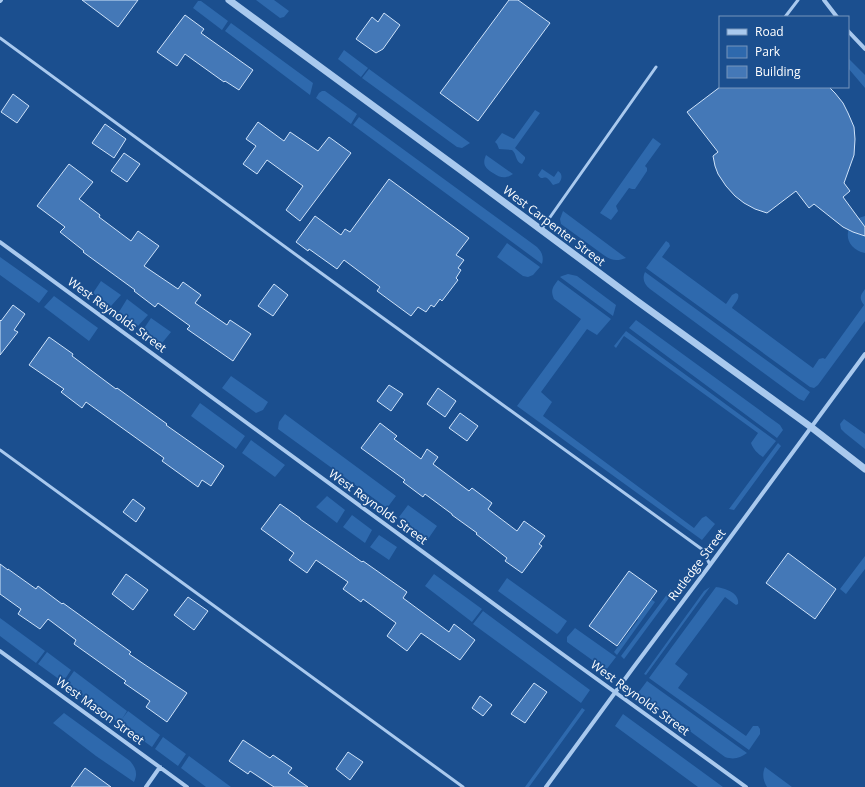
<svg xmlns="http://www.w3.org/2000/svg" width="865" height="787" font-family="'Open Sans',sans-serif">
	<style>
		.green { fill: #2e69ad }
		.building { fill: #4478b7; stroke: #cfe3fa }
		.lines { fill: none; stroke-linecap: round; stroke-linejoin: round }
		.service { stroke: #a9c9ee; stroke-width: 3 }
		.minor { stroke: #a9c9ee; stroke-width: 4 }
		.tertiary { stroke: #a9c9ee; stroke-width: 7 }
		.labels { text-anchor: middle; stroke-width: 3.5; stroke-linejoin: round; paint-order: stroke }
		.street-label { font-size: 12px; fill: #fff; stroke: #1b4f8f }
	</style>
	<rect width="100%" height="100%" fill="#1b4f8f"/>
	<path class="green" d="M256,0H274L289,11L284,17L280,18Z
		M198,1H201L228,21L222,30L193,8Z
		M231,23L313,83L310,95L225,31Z
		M344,50L368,68L361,77L338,59Z
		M848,58L865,75V88L848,68Z
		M369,69L470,143L462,148L457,147L362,78Z
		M322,91H325L357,114L351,124L316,98L319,93Z
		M535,110L540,113L515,148L525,157V159L522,164C515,162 517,154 512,150L499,149L497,144L495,142L502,133L514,139Z
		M359,117L537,247C542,252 544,257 542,264L353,125Z
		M653,138L661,144L645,166L647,168V171L635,189H632L629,188L616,206L618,211L611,220L600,213Z
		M486,155L513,174C506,179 500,178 493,173C485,168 482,164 486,155Z
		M542,169L554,177L558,171C563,174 562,179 559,183L553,185C551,183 550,180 547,178C543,176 542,181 538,175Z
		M563,211L626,258C618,261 612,261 605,256L561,224L560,219Z
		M865,216V253C842,248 842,222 865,216Z
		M666,241L669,243L670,246L662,257L726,304L732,295L736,293L738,294C740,299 734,304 732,308L813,368L819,359L823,358L825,359L864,305C859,298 860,296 865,289V321L818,385L814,388L810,387L646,268Z
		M507,243L540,267L533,275L528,277L523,276L497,257Z
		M0,257L48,291L39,303L0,275Z
		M645,272L810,392L804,401L799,399L650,289C644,284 642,279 645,272Z
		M568,274L577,276L616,305L613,316L560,277L562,276Z
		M558,280L611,319L597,335L587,329L541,392L552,402L543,416L694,528L702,518L706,516L715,524L702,540L517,406L581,319L554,299C550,290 553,287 558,280Z
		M101,281L121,295L111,306L93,293Z
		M54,296L98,328L89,341L44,307Z
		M127,299L148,315L138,326L119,312Z
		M151,318L171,332L162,343L143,330Z
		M636,320L780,425L783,430L777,438L629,328Z
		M626,331L776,441L763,457C758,454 753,449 751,443L758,433L624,336L616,348L614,346Z
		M231,376L268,402L263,410L256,413L222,388Z
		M200,403L245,436L236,449L191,416Z
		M285,414L396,496L387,508L278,429L279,422Z
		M844,419L865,434V449L845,433L841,429L840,424Z
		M251,440L285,465L275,477L242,453Z
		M778,443L781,446L734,510L729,509Z
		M327,496L345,510L337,523L316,507Z
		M408,505L437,526L428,539L399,517Z
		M352,515L372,530L365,543L343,527Z
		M379,535L397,547L389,560L370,547Z
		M865,556V569L846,594L840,589Z
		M434,574L482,609L472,622L425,586Z
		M507,578L567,621L560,631L557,634L498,591Z
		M710,587L646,675L644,674L704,591Z
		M716,587C725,588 740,593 738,604L736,605L725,597L675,664L688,674L678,688L746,736L753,726H758L760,729V734L749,750L649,678Z
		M671,589L672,594L624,659L621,656Z
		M651,599L655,602L617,655L614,652L638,620L636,618Z
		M483,611L590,690L581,703L473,624Z
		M0,618L45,651L36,663L0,636Z
		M575,628L616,657L606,670L567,642V637Z
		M47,652L71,670L63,682L38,664Z
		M74,671L127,711L122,719L128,711L160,735L152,747L65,684Z
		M647,681L747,753C740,758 734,760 725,757L638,693Z
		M582,708L585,710L529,787H525Z
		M64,713L130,761C136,768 138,774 134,782L96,756L53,723Z
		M623,714L723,787H698L615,726Z
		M163,737L186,754L178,766L155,749Z
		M189,756L231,787H206L181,768Z
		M765,767L792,787H767C763,780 762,774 765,767Z"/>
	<path class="building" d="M82,0H138L118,27Z
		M509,0H518L550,23L478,121L440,93Z
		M384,13L400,25L383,49L376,53L356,39L372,17L378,22Z
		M185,15L204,29L201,33L253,70L239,90L225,81L224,82L185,54L177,66L157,52Z
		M720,87H829L835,93L843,103L848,113L854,127L855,139L854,155L844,183L850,191L843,197L865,227V236L853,232L843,227L814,204L809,208L796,191L767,213L755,209L744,203L735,196L726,186L718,174L715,166L713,156L718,152L687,112Z
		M13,94L29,106L17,123L1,112Z
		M258,122L284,141L290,132L318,151L329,137L351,153L300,221L286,210L303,186L267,160L257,174L243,164L256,146L246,139Z
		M105,124L126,139L114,158L92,143Z
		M124,153L140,164L127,182L111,171Z
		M69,164L93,182L79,199L100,215L99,217L131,241L138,231L159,246L144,266L178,289L183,282L201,295L195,303L227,325L230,320L251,334L233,361L187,329L190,326L158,303L155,307L134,291L135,290L83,252L84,251L60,232L65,227L37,206Z
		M389,179L469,238L456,255L464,260L458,268L461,270L456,278L458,280L442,301L440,299L434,307L431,305L426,312L418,307L411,316L377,291L380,287L344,260L337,269L309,249L308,251L296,242L315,216L341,235L345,229L350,232Z
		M274,284L288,295L273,316L258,306Z
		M13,305L25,314L14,330L18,332L0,355V320L1,321Z
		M49,337L73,354L72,356L116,389L117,388L167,424L166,425L224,466L211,486L202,480L198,487L162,461L164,458L86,402L82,408L61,392L64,389L29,365Z
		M389,385L403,394L391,411L377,401Z
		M438,388L456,401L445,417L427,404Z
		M460,413L478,426L467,441L449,428Z
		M380,423L397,436L394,439L421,459L427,449L438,457L433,464L469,491L472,488L492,503L488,509L517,531L524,521L545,536L539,544L542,546L522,573L505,561L507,558L476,534L477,533L452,515V514L425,494L423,497L403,482L405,480L361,448Z
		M133,499L145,508L136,522L123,512Z
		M280,504L300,518V519L362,562L363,561L407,592L403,598L449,632L454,624L475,640L460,660L421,633L407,651L387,636L396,623L363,599L361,602L343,589L348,582L316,560L307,573L289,560L294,553L261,529Z
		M788,553L836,589L815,619L766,583Z
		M0,564L8,570V569L36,589L38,586L62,604L63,603L131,652L129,654L166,679L187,693L167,722L146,707L150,701L124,683L126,681L74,644L76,640L48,619L40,629L18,614L21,609L0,594Z
		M629,571L657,591L617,646L589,626Z
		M126,574L148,590L133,610L112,594Z
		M188,597L208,611L194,630L174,615Z
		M534,683L547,692L525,723L511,714Z
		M480,696L492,705L483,716L472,708Z
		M243,740L270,758L273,755L292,768L288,773L308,787H274L250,771L248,774L229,761Z
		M348,752L363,762L350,780L336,769Z
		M85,768L111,787H71Z"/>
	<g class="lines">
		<path class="service" d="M785,17L798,0
			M0,38L310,265L703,550L710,565
			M541,230L656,67
			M0,450L463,787"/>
		<path class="minor" d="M824,0L837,17
			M0,1L1,0
			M848,31L865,49
			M0,242L554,648L746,787
			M0,651L187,787
			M146,787L160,767
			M546,787L633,668L710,565L865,354"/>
		<path class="tertiary" d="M229,0L462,171L637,301L811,427L865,469"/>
	</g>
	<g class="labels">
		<g class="street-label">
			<text transform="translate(554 226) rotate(37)" y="4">West Carpenter Street</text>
			<text transform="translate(117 315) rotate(36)" y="4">West Reynolds Street</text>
			<text transform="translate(378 507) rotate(36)" y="4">West Reynolds Street</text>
			<text transform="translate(697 565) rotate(-53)" y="4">Rutledge Street</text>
			<text transform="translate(640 698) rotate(36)" y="4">West Reynolds Street</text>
			<text transform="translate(100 711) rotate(36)" y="4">West Mason Street</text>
		</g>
	</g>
	<rect x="719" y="16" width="130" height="72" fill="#1b4f8f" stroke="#7695bc"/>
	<rect x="727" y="29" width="20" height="6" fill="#a9c9ee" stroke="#7695bc"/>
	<text x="755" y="36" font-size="12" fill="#ffffff">Road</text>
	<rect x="727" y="46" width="20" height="12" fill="#2e69ad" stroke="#7695bc"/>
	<text x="755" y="56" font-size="12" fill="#ffffff">Park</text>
	<rect x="727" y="66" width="20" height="12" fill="#4478b7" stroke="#7695bc"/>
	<text x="755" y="76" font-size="12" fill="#ffffff">Building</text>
</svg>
